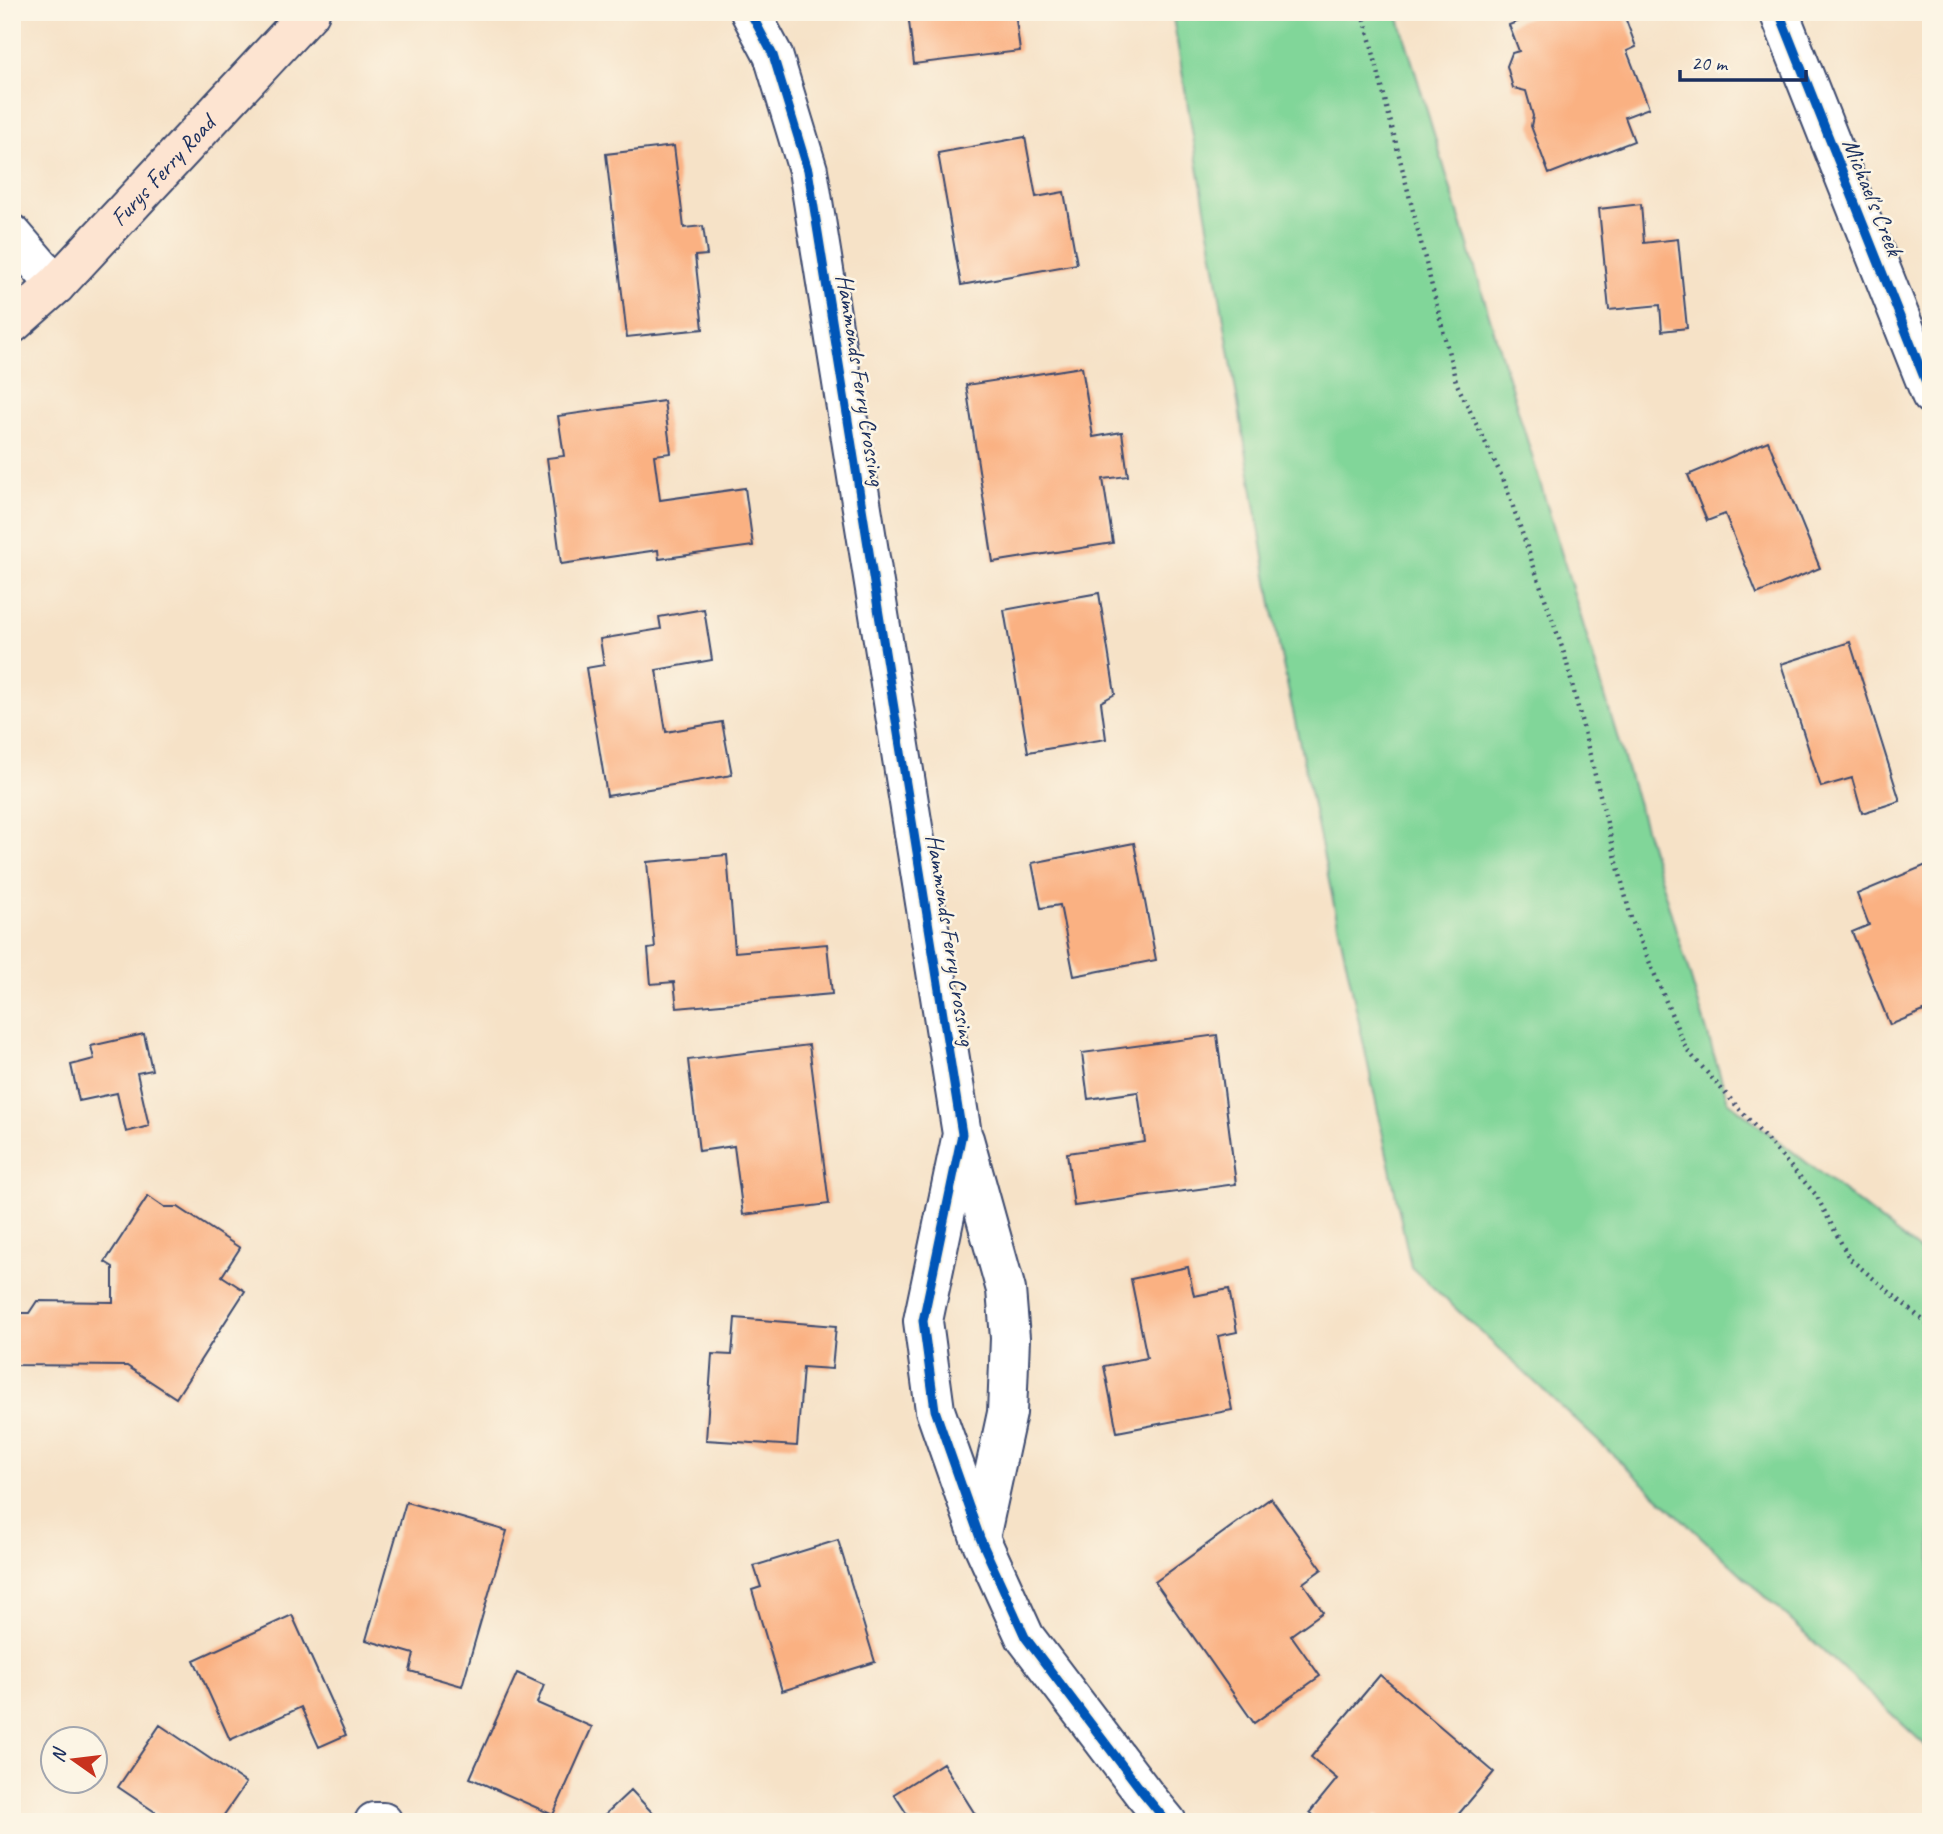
<svg xmlns="http://www.w3.org/2000/svg" width="1943" height="1834" font-family="Caveat,sans-serif">
	<style>
		.green { fill: #81d699; stroke: #4e827c; stroke-width: 2 }
		.building { fill: #fab182 }
		.lines { fill: none; stroke-linecap: round; stroke-linejoin: round }
		.street-casing { stroke: #3c4a6e; stroke-width: 42 }
		.secondary-casing { stroke: #3c4a6e; stroke-width: 42 }
		.path { stroke: #3c4a6e; stroke-width: 4.5; stroke-dasharray: 2 5; stroke-linecap: butt }
		.street { stroke: #fff; stroke-width: 38 }
		.secondary { stroke: #fde4d1; stroke-width: 38 }
		.cycleway-casing { stroke: #fcf5e5; stroke-width: 13 }
		.cycleway { stroke: #0057b8; stroke-width: 9 }
		.labels { text-anchor: middle; stroke-width: 5; stroke-linejoin: round; paint-order: stroke }
		.street-label { font-size: 24px; fill: #1b2f5e; stroke: #fcf5e5 }
	</style>
	<rect width="100%" height="100%" fill="#fcf5e5"/>
	<filter id="ink" filterUnits="userSpaceOnUse"><feTurbulence type="fractalNoise" baseFrequency=".0143" numOctaves="2"/><feDisplacementMap in="SourceGraphic" scale="14" xChannelSelector="R" yChannelSelector="G"/><feConvolveMatrix kernelMatrix="1 2 1 2 8 2 1 2 1" color-interpolation-filters="sRGB"/></filter>
	<filter id="wash" filterUnits="userSpaceOnUse"><feTurbulence type="fractalNoise" baseFrequency=".00686" numOctaves="4" result="noise"/><feDisplacementMap in="SourceGraphic" scale="28" xChannelSelector="R" yChannelSelector="G"/><feGaussianBlur stdDeviation="1.57" result="paint"/><feColorMatrix in="noise" values="0 0 0 0 0 0 0 0 0 0 0 0 0 0 0 0 0 1.4 0 .05"/><feComposite in="paint" operator="in"/></filter>
	<g filter="url(#wash)">
		<rect width="100%" height="100%" fill="#f6e2c7"/>
		<path class="green" d="M1172,12H1397L1728,1101L1931,1260V1754L1927,1747L1411,1267L1279,646Z"/>
		<g id="blocks">
			<path class="building" d="M910,12H1015L1020,51L914,64L908,13Z
				M1542,12H1623L1636,47L1627,51L1649,108L1625,117L1634,141L1549,174L1531,126L1533,116L1526,91L1513,88L1507,66L1512,53L1519,51L1509,25Z
				M1025,137L1036,197L1064,192L1077,264L961,285L938,153Z
				M674,146L684,228L703,226L707,255L695,256L703,329L627,337L606,154Z
				M1641,204L1644,243L1678,239L1687,328L1662,331L1660,305L1609,310L1599,209Z
				M1082,367L1093,437L1122,432L1128,476L1103,479L1113,543L993,562L966,385Z
				M664,401L671,453L654,455L660,500L745,488L753,546L659,559L658,550L561,564L547,458L564,456L558,416Z
				M1768,441L1820,568L1757,594L1725,514L1707,521L1688,475Z
				M1099,593L1115,694L1101,702L1106,739L1028,752L1004,610Z
				M704,609L712,660L656,670L666,732L722,722L732,775L607,796L586,668L604,665L600,639L661,629L659,617Z
				M1850,642L1900,801L1862,813L1852,778L1821,787L1781,664Z
				M1134,843L1156,960L1074,976L1060,905L1041,908L1032,863Z
				M727,855L735,952L827,944L832,994L677,1008L674,982L651,984L648,949L655,948L647,862Z
				M1931,863V1008L1890,1025L1852,932L1869,925L1857,894Z
				M144,1034L152,1070L137,1073L149,1126L126,1132L117,1093L79,1101L71,1065L94,1059L91,1046Z
				M1217,1035L1236,1184L1074,1206L1067,1153L1145,1142L1138,1092L1088,1099L1082,1053Z
				M809,1045L829,1204L743,1215L734,1146L699,1151L688,1060Z
				M148,1196L164,1207H178L240,1248L222,1276L245,1291L176,1398L127,1366L12,1365V1313H29L37,1301L113,1302V1267L105,1262Z
				M1188,1267L1194,1296L1229,1289L1237,1332L1218,1336L1232,1410L1117,1432L1104,1366L1147,1358L1131,1279Z
				M735,1318L836,1326L832,1369L803,1367L797,1446L706,1440L712,1354L732,1355Z
				M1271,1498L1322,1569L1303,1583L1323,1612L1291,1635L1320,1676L1254,1723L1155,1582Z
				M406,1502L507,1531L462,1686L410,1671L414,1654L366,1640Z
				M838,1540L875,1662L782,1691L752,1590L761,1587L754,1566Z
				M292,1615L346,1735L319,1747L301,1707L230,1740L194,1660Z
				M517,1673L544,1685L537,1703L592,1727L553,1815L470,1778Z
				M1380,1675L1494,1772L1452,1822H1385L1376,1814L1370,1822H1320L1310,1812L1337,1779L1311,1757Z
				M160,1725L246,1783L219,1822H170L118,1787Z
				M943,1763L980,1822H912L894,1794Z
				M631,1790L661,1822H597Z"/>
		</g>
	</g>
	<g filter="url(#ink)">
		<use href="#blocks" fill-opacity="0" stroke="#3c4a6e" stroke-width="2"/>
		<g class="lines">
			<defs>
				<path id="street" d="M750,12L773,55L808,170L962,1134L923,1321L935,1410L980,1538L1025,1637L1144,1794L1167,1822
					M1779,12L1931,395
					M12,234L56,285
					M964,1139L1006,1290L1010,1338L1007,1413L980,1538
					M374,1822H383"/>
				<g id="secondary">
					<path id="s1" d="M12,324L56,285L310,12"/>
				</g>
			</defs>
			<use href="#street" class="street-casing"/>
			<use href="#secondary" class="secondary-casing"/>
			<path class="path" d="M1363,12L1456,382L1504,481L1565,656L1631,918L1686,1049L1816,1195L1849,1258L1931,1327"/>
			<use href="#street" class="street"/>
			<use href="#secondary" class="secondary"/>
			<defs>
				<path id="cycleway" d="M750,12L773,55L808,170L962,1134L923,1321L935,1410L980,1538L1025,1637L1144,1794L1167,1822
					M1779,12L1931,395"/>
			</defs>
			<use href="#cycleway" class="cycleway-casing"/>
			<use href="#cycleway" class="cycleway"/>
		</g>
	</g>
	<g class="labels">
		<g class="street-label">
			<text dy="8" stroke="none"><textPath href="#s1" startOffset="215">Furys Ferry Road</textPath></text>
			<text transform="translate(1873 197) rotate(68)" y="8">Michael's Creek</text>
			<text transform="translate(861 380) rotate(81)" y="8">Hammonds Ferry Crossing</text>
			<text transform="translate(951 940) rotate(81)" y="8">Hammonds Ferry Crossing</text>
		</g>
	</g>
	<rect width="1943" height="1834" fill="none" stroke="#fcf5e5" stroke-width="42"/>
	<g transform="translate(74 1760) rotate(284)"><circle r="33" fill="#fcf5e5" stroke="#a2a6af" stroke-width="2"/>
	<path d="M0-5L12 26L0 18L-12 26Z" fill="#c8321e"/>
	<text y="-10" font-size="19" font-weight="bold" text-anchor="middle" fill="#1b2f5e">N</text>
	</g>
	<path d="M1680 70v10h126v-10" fill="none" stroke="#1b2f5e" stroke-width="3.5"/>
	<text x="1691" y="70" font-size="21" fill="#1b2f5e" stroke="#fcf5e5" stroke-width="5" paint-order="stroke">20 m</text>
</svg>
